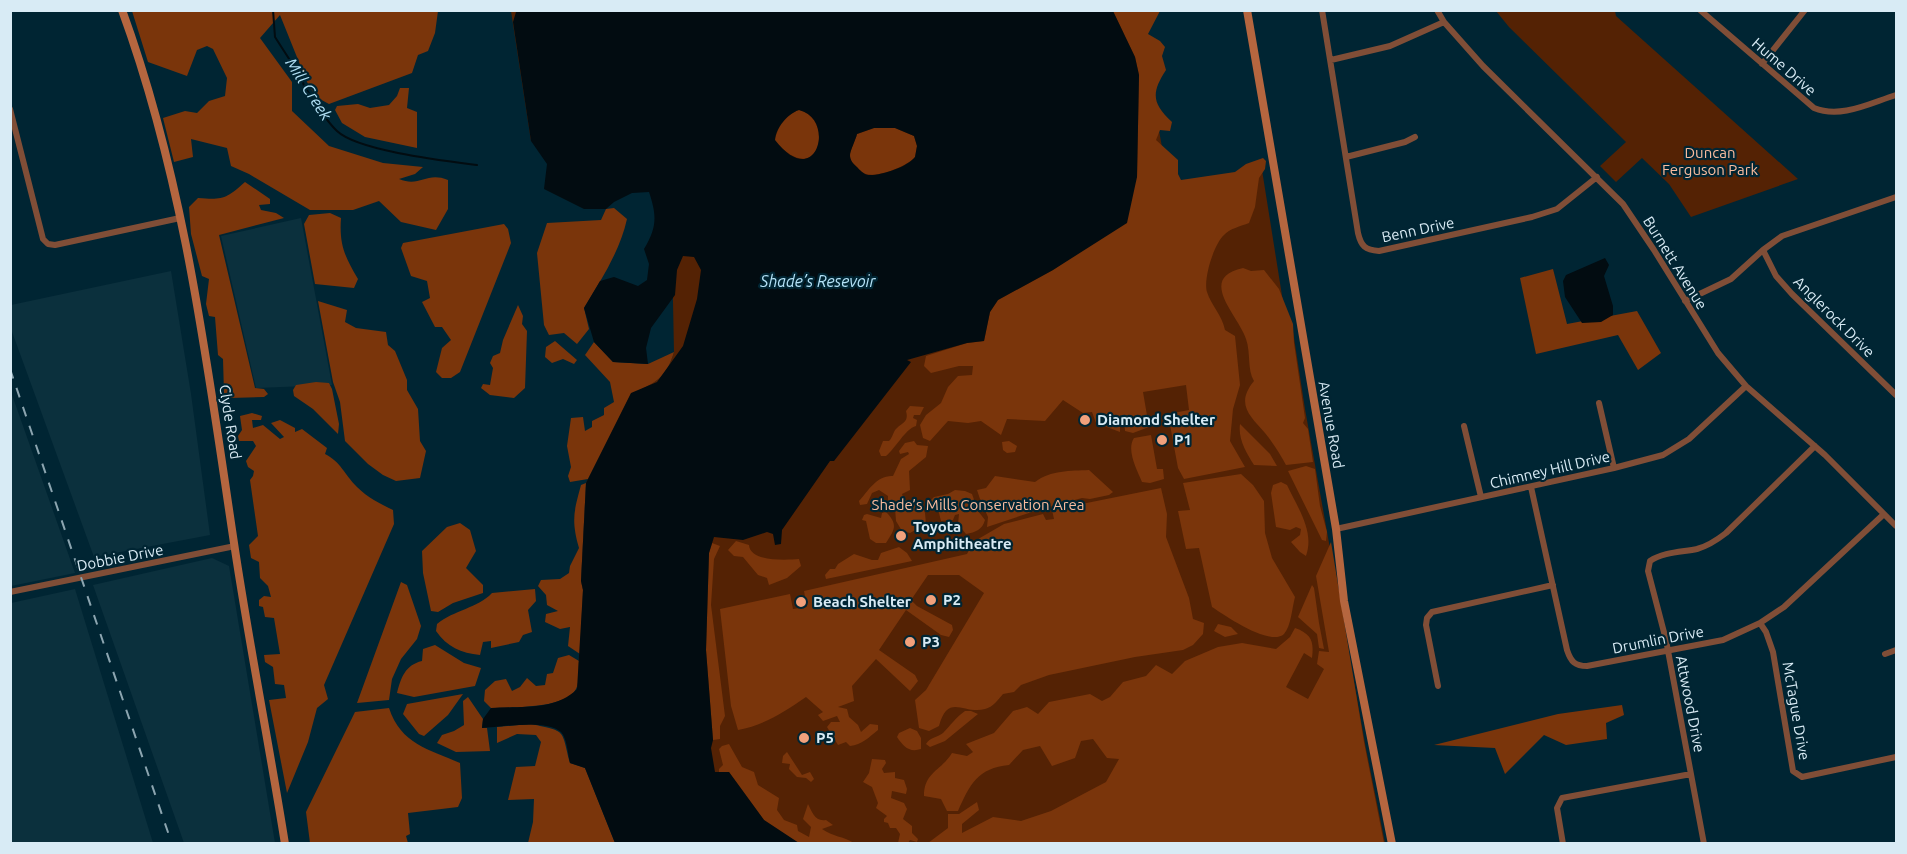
<svg xmlns="http://www.w3.org/2000/svg" width="1907" height="854" font-family="Ubuntu,sans-serif">
	<style>
		.built { fill: #0b303d }
		.green { fill: #542204 }
		.forest { fill: #7a350b }
		.water { fill: #020c11; fill-rule: evenodd }
		.lines { fill: none; stroke-linecap: round; stroke-linejoin: round }
		.stream { stroke: #020c11; stroke-width: 2 }
		.street { stroke: #804e37; stroke-width: 6 }
		.secondary { stroke: #b5663f; stroke-width: 8 }
		.rail { stroke: #8ca5b0; stroke-width: 2; stroke-dasharray: 10 10; stroke-linecap: butt }
		.poi-dot { fill: #f1a17c; stroke: #002533; stroke-width: 2 }
		.labels { text-anchor: middle; stroke-width: 4.5; stroke-linejoin: round; paint-order: stroke }
		.street-label { font-size: 15px; fill: #d8ebf5; stroke: #002533 }
		.park-label { font-size: 15px; fill: #fabc9e; stroke: #002533 }
		.poi-label { font-size: 15px; font-weight: bold; fill: #d8ebf5; stroke: #002533; text-anchor: start }
		.water-label { font-size: 16px; font-style: italic; fill: #b4e2f7; stroke: #002533 }
	</style>
	<rect width="100%" height="100%" fill="#002533"/>
	<path class="built" d="M301,218L332,385L256,388L221,236Z
		M171,271L191,394L210,535L94,557L11,329V305Z
		M11,392L75,573L11,586H10Z
		M212,558L229,566L275,843H184L93,585Z
		M75,589L153,843H11V603Z"/>
	<path class="green" d="M511,11H1137L1169,185L1262,170L1284,308L1292,325L1305,409L1366,749L1385,843H615L577,689L583,590L581,581L586,483L631,393C655,383 666,379 674,352L671,201L531,141Z
		M1496,11H1615L1616,16L1798,179L1691,217L1669,184L1642,158L1616,182L1600,166L1626,142L1509,27Z"/>
	<path class="forest" d="M132,11H438L435,33L428,51L418,55L412,73L329,104L316,97L307,82L280,15L260,38L292,82V111L329,146L383,163L423,167L415,174L399,179C420,188 426,171 448,180V209L436,230L401,222L379,201L353,210H310L249,174L231,166L227,148L191,139L193,157L174,162L163,118L185,111L197,113L209,101L225,96L227,78L213,49L207,46L197,50L187,76L148,62Z
		M1113,11H1160L1148,34L1160,41L1165,47L1162,56L1166,70C1151,93 1152,103 1172,122L1170,131L1160,130L1156,140L1178,160V174L1181,180L1235,172L1246,164L1263,158L1266,161L1265,169L1259,178L1255,207L1249,223C1241,226 1229,229 1224,235C1214,244 1203,279 1207,292C1211,305 1222,315 1225,330L1235,336L1240,385L1233,409L1230,441L1245,467L1184,479L1178,468L1168,414L1189,410L1186,385L1143,392L1149,427L1133,433L1125,431L1124,418L1120,419V432L1096,423L1092,412L1083,413L1063,400L1045,421L1007,419L1001,435L981,421L968,423L948,421L930,441L923,438L920,425L926,415L941,403L948,387L958,376L972,375L973,366H959L931,373L924,366L926,356L967,343L984,341L990,312L998,300L1053,270L1076,254L1137,177L1139,75L1135,57Z
		M400,88H409L407,108L417,112V148L365,137L342,123L335,110L337,106L358,104L370,108L389,105L397,96Z
		M799,110C835,118 820,192 775,141C776,128 787,114 799,110Z
		M874,128H895L914,136L917,146L915,157C908,166 877,178 866,174C862,173 857,168 855,165C853,163 850,160 850,157C849,152 856,139 857,134Z
		M245,182L270,199V204L259,205L261,210L276,213L284,218L219,235L255,388L264,389L268,394L264,397L230,398L224,393L223,359L218,355L215,317L209,316L206,304L209,279L202,276L191,234L189,207L198,198C223,200 226,199 245,182Z
		M614,208L627,219C620,251 601,280 584,308L589,329L577,344L564,333L549,335L544,325L537,253L547,223L601,220L606,209Z
		M330,213L341,218C339,245 345,257 358,279L354,288L315,284L304,224L309,215Z
		M504,224L508,229L511,243L460,372L451,378H442L436,372L442,348L451,340L442,327H435L422,302L430,298L427,281L411,276L401,248L403,243Z
		M1243,268L1251,271L1264,270L1279,289L1293,324L1294,343L1305,418L1303,423L1308,429L1313,462L1286,465C1280,454 1273,443 1265,433C1250,416 1235,404 1254,381C1247,370 1251,353 1246,339C1239,316 1196,278 1243,268Z
		M1553,269L1567,324L1637,311L1661,353L1638,370L1618,335L1536,354L1520,278Z
		M318,301L347,310L345,322L356,328L386,332L388,345L395,351L407,380V390L418,409L420,441L426,451L420,478L396,481L383,475L368,464L345,441L340,402L333,382Z
		M518,305L523,316L522,324L527,331L525,388L514,398L490,395L481,388L483,384L490,385L493,368L490,363L493,356L500,353L503,340Z
		M555,341L577,360L574,364L563,359L552,363L545,357L546,347Z
		M594,342L613,362L648,364L674,352C666,379 655,383 631,394L588,479L570,482L568,476L571,467L567,446L571,418L583,417L585,431L592,427V421L604,415V408L614,402L610,382L585,355Z
		M316,382L329,383L332,389L339,424L338,434L313,409L294,396L293,390L296,385Z
		M910,406L924,407L920,415H914L913,418L917,420L916,426C905,429 896,448 886,456H881L879,451L883,441H889C893,437 893,431 897,428C903,422 909,422 906,411Z
		M252,413L262,416L261,420H252L253,428L263,425L280,439L284,437L271,423L280,420L295,428V432L302,429L327,448L325,454C341,462 344,474 357,487C368,498 379,503 393,510L394,524L324,685L328,699L317,708L308,742L287,793L269,700L286,698L284,685L275,684L273,667L265,662L264,655L280,654L274,618L265,617L263,607L259,606V600L264,596L271,597L268,586L260,578L259,562L251,558L249,545L258,536L250,480L253,476L254,471L248,467L246,461L256,446L253,441H239L238,436L242,430L240,416Z
		M1240,424L1270,454L1277,466L1254,465C1246,452 1238,439 1240,424Z
		M1151,435L1157,469H1163L1164,479L1150,483L1142,482C1137,470 1126,450 1134,438Z
		M914,441L917,445L928,446L926,457L909,471L910,490L902,494L904,500L920,502L925,513L926,524L910,533L902,531L896,521L895,508L888,503V496L879,490L872,493L867,504L860,505L859,501C868,491 877,475 893,476L901,459L909,454L908,452L900,454L899,451L905,443Z
		M1009,441L1017,446L1015,452L1007,453L1003,450L1002,442Z
		M1306,466L1315,469L1320,506L1327,532L1326,541L1322,540L1288,471Z
		M1089,470L1113,492L1109,495L1090,499L1082,498L1038,510L987,527L988,517L984,508L985,504L980,499L977,490L986,488L995,476L1035,482C1051,470 1070,471 1089,470Z
		M1241,474L1253,485L1264,501L1265,533L1272,558L1295,597C1292,608 1291,626 1284,634C1270,647 1224,615 1212,607L1199,548L1186,549L1178,511L1190,510L1183,483Z
		M1281,482L1287,485C1297,507 1315,531 1306,556L1300,552L1291,542L1300,535L1301,529L1296,527L1290,530L1276,527L1271,493L1273,485Z
		M586,483L581,581L583,590L580,654L568,646L570,627L560,629L545,622L546,614L558,611L547,605L546,595L538,586L541,580L560,579L569,573L570,566L579,548C571,520 574,511 581,485Z
		M1161,488L1167,514L1166,537L1189,598L1193,619L1204,623L1203,634L1193,645L1183,650L1135,657L1049,675L1021,685L1014,692L1003,694C998,700 993,707 985,709C964,715 948,692 939,726L929,731L919,728L915,700L926,690L984,593L959,575H928L911,600L917,606L952,625L953,630L949,637L941,635L906,610L879,650L915,675L918,681L910,691L876,659L852,686L854,701L838,707L847,709L849,717L858,725L861,732L870,724L878,725V730C869,737 862,745 850,746L846,742L838,745L827,727L831,722H840L837,716L823,721L818,715L823,712L806,697C784,712 765,725 738,730L731,706L720,609L790,594L793,609L807,607L804,591L967,554L973,542L1004,524L1043,514L1046,520L1054,519L1052,510Z
		M955,490L965,491L972,494L978,511L985,520C982,530 976,532 966,534L958,524L959,514L955,515L953,520L941,521L938,509L932,508L930,501L934,497L948,494Z
		M886,512C899,525 894,530 886,543H876L870,539L866,521L862,520L864,515L867,514L881,518L882,513Z
		M460,523L470,530L476,551L466,568L483,585V593L453,603L438,612L431,611L423,573L422,551L447,527Z
		M736,541L749,545C750,562 786,560 799,559L801,566L787,578L769,585L767,578L758,575L743,557L734,556L728,550Z
		M1331,542L1364,742L1384,843H928L948,828V814H959L977,802L979,810L962,824V833L993,817L1021,821L1051,811L1106,782L1119,759L1107,758L1093,739L1081,741L1075,758L1052,766L1040,746L1023,750L1009,765C978,768 970,784 958,811H947L941,799L924,796C924,772 941,771 952,753L967,756L973,752L966,744L994,733L1013,711L1027,707L1038,714L1049,702L1090,694L1102,701L1110,697L1123,682L1146,676L1156,665L1172,674L1185,661L1218,647L1242,643L1276,649L1290,637L1295,628C1312,634 1314,642 1312,658L1304,653L1286,687L1308,699L1324,669L1317,664L1319,651L1329,652L1316,576Z
		M712,543L720,546L714,559L711,605L725,716L720,726V739L713,740L706,650L709,553Z
		M899,547L907,553L912,561L826,579L825,575L830,569H835L838,564L854,554L872,560H878L881,553Z
		M401,582L407,585L421,626L417,639L401,659L392,679L389,700L357,703Z
		M1312,585L1314,588L1319,623L1324,649L1319,648L1317,634L1298,617Z
		M535,589L536,601L528,610L532,632L523,635L519,642L491,648V641L483,642L480,655C461,653 447,647 436,631L437,624C454,610 478,608 492,593Z
		M1218,624L1231,627L1238,634L1225,637L1214,631Z
		M435,645L464,663L481,668L475,686L414,697L397,693C401,678 405,665 422,661L423,649Z
		M569,655L579,661C578,669 580,682 576,689C566,709 511,707 491,708L484,701L485,690L495,681L506,679L512,691L520,687L527,678L536,686L545,685L547,674L553,673L558,658Z
		M463,694L448,715L424,736L419,734L403,714L407,704Z
		M468,697L483,719L482,728H487L490,751L456,752L437,743L442,735L454,731L464,725L463,701Z
		M1622,705L1624,715L1606,723L1607,739L1566,745L1544,735L1505,774L1495,748L1434,745L1558,714Z
		M389,708C401,744 428,749 460,763L462,798L458,807L408,813L410,834L406,836L408,843H310L306,812L355,712Z
		M965,711H971L978,714L945,741L930,747L926,744C930,737 937,738 943,733C950,726 956,717 965,711Z
		M531,724C567,732 561,728 570,763L585,768L615,843H528L533,822L534,799L508,800L516,767L535,766L541,742L536,735L517,734L497,743V727Z
		M910,728L917,731L921,738V749C909,753 903,746 897,737L899,733Z
		M729,744L742,767L754,772L758,785L779,798L777,810L784,820L797,825L798,831L809,837L811,827L803,819L808,804C812,812 815,822 826,820L833,825L822,829C833,837 843,836 854,843H798L764,820L729,772H719V769L723,765L719,749L722,746Z
		M787,752L802,775L810,772L814,779L811,782L806,778L797,777L789,769L790,764L782,763L783,756Z
		M872,759L885,760L886,763L882,769L884,773L895,772V778L904,780L907,789L906,794L892,791L891,798L904,803L907,809L903,819L912,826V833L918,839L917,842L910,840L908,843H898L900,834L896,828H890L888,823L884,822V819L887,816L876,808L878,803L872,787L863,782L869,773Z"/>
	<path class="water" d="M520,10L1113,11L1135,57L1139,75L1137,177L1127,223L1053,270L998,300L990,312L984,341L967,343L907,360L911,362L834,461H830L782,530L781,544L775,545L773,534L767,532L743,540L714,537L709,553L706,650L713,740L711,748L715,772H729L764,820L799,843H615L585,768L570,763C568,755 567,738 561,732C547,719 500,727 482,728L483,719L491,708C519,706 556,711 577,689L583,590L581,581L586,483L631,393L657,382L683,346L697,299L701,270L694,257L683,256L677,270L675,295L651,328L646,348L648,364L613,362L594,342L584,308L600,281L614,277L638,286L647,280L649,264L644,249C657,227 657,216 649,192L632,193L614,202L606,209H584L544,189L547,164L531,141L513,22L516,12ZM799,110C837,119 816,193 775,140C776,128 787,114 799,110ZM874,128H895L914,136L917,146L915,157C907,167 881,176 868,175C863,174 860,170 857,167C853,164 850,160 850,155C850,151 856,139 857,134Z
		M1605,258L1609,265L1604,276L1613,306V315L1601,322L1582,323L1565,297L1563,281L1566,275Z"/>
	<g class="lines">
		<path class="stream" d="M273,10L275,37L302,79L304,86C314,100 324,119 337,131C358,151 446,161 477,165"/>
		<path class="street" d="M1322,10L1358,233C1361,246 1365,250 1379,251L1532,217L1557,209L1597,177
			M1437,10L1444,22L1483,66L1623,204L1654,250L1718,353L1746,386L1825,455L1896,526
			M1700,10L1814,108C1841,119 1870,103 1896,95
			M1331,60L1390,46L1444,22
			M1762,64L1805,10
			M10,109L43,239L48,244L55,245L180,218
			M1346,157L1405,142L1415,137
			M1763,250L1776,276L1792,294L1896,395
			M1685,301L1731,279L1763,250L1782,236L1896,197
			M1599,403L1614,468
			M1464,426L1481,497
			M1531,487L1567,650C1571,662 1575,666 1587,666L1723,640L1760,623L1784,607L1884,514
			M1336,529L1614,468L1663,455L1689,439L1746,386
			M10,592L235,546
			M1760,623L1766,632L1773,652L1793,771L1802,777L1896,757
			M1885,654L1896,650
			M1438,686L1426,625L1427,618L1432,612L1553,585
			M1563,844L1557,808L1562,798L1691,774
			M1704,844L1666,640L1648,571L1650,561C1663,552 1682,552 1697,549C1708,546 1717,540 1726,533L1815,446"/>
		<path class="secondary" d="M122,10C185,182 207,364 234,543C249,644 269,743 285,844
			M1247,10L1336,529L1344,601L1392,844"/>
		<path class="rail" d="M10,369L172,844"/>
	</g>
	<g class="poi-dot">
		<circle cx="1085" cy="420" r="6"/>
		<circle cx="1162" cy="440" r="6"/>
		<circle cx="901" cy="536" r="6"/>
		<circle cx="931" cy="600" r="6"/>
		<circle cx="801" cy="602" r="6"/>
		<circle cx="910" cy="642" r="6"/>
		<circle cx="804" cy="738" r="6"/>
	</g>
	<g class="labels">
		<g class="street-label">
			<text transform="translate(1784 67) rotate(41)" y="5">Hume Drive</text>
			<text transform="translate(1418 230) rotate(-12)" y="5">Benn Drive</text>
			<text transform="translate(1675 263) rotate(58)" y="5">Burnett Avenue</text>
			<text transform="translate(1834 317) rotate(45)" y="5">Anglerock Drive</text>
			<text transform="translate(230 422) rotate(81)" y="5">Clyde Road</text>
			<text transform="translate(1331 425) rotate(80)" y="5">Avenue Road</text>
			<text transform="translate(1550 470) rotate(-13)" y="5">Chimney Hill Drive</text>
			<text transform="translate(120 558) rotate(-11)" y="5">Dobbie Drive</text>
			<text transform="translate(1658 640) rotate(-11)" y="5">Drumlin Drive</text>
			<text transform="translate(1690 704) rotate(79)" y="5">Attwood Drive</text>
			<text transform="translate(1796 711) rotate(80)" y="5">McTague Drive</text>
		</g>
		<g class="park-label">
			<text x="1710" y="158">Duncan<tspan x="1710" dy="17">Ferguson Park</tspan></text>
			<text x="978" y="510">Shade’s Mills Conservation Area</text>
		</g>
		<g class="poi-label">
			<text x="1097" y="425">Diamond Shelter</text>
			<text x="1174" y="445">P1</text>
			<text x="913" y="532">Toyota<tspan x="913" dy="17">Amphitheatre</tspan></text>
			<text x="943" y="605">P2</text>
			<text x="813" y="607">Beach Shelter</text>
			<text x="922" y="647">P3</text>
			<text x="816" y="743">P5</text>
		</g>
		<g class="water-label">
			<text transform="translate(309 89) rotate(57)" y="6">Mill Creek</text>
			<text x="818" y="287">Shade’s Resevoir</text>
		</g>
	</g>
	<rect width="1907" height="854" fill="none" stroke="#d8ebf5" stroke-width="24"/>
</svg>
